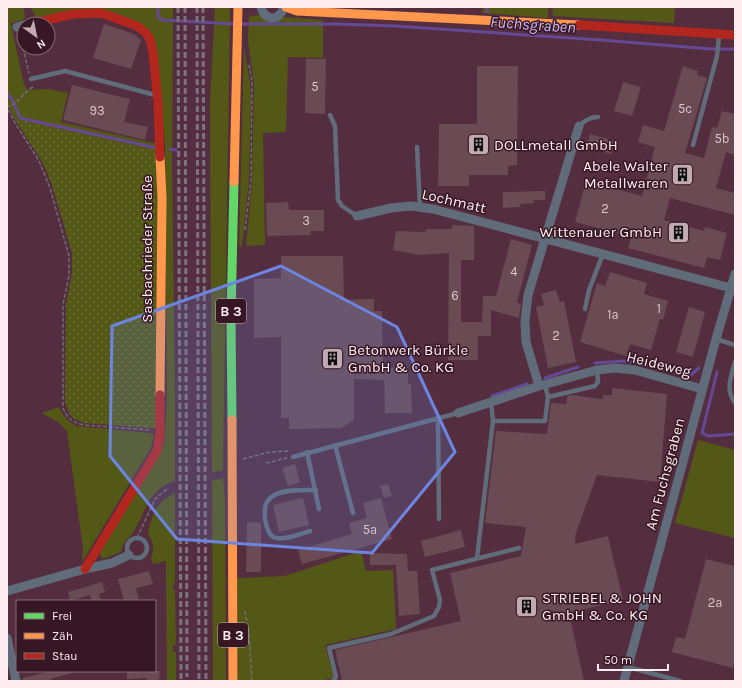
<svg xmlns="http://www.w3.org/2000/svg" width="742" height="688" font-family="Karla,sans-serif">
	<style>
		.grass { fill: #545817 }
		.park { fill: url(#park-dots) }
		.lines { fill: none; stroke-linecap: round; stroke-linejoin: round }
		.stream { stroke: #664996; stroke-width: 3 }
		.building { fill: #6a4a53 }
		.path { stroke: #6e6d78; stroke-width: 1.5; stroke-dasharray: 4 2; stroke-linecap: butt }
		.lane { stroke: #606c79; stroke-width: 4.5 }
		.street { stroke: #606c79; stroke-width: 9 }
		.fast { stroke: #63d668; stroke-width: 9 }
		.slow { stroke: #ff974d; stroke-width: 9 }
		.jam { stroke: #b3261e; stroke-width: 9 }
		.rail { stroke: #7b727e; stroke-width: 3; stroke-dasharray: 6 3; stroke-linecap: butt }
		.marked { fill: #6c85e1; fill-opacity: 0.2; stroke: #6c85e1; stroke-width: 3; stroke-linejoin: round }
		.labels { text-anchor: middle; stroke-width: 3; stroke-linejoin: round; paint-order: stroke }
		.number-label { font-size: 13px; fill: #d9c4ca }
		.shield { fill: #361723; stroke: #c2acb3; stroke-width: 1 }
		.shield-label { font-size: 14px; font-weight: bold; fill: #feecf1 }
		.poi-label { font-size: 15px; fill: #feecf1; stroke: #361723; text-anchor: start }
		.street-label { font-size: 15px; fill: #feecf1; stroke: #361723 }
		.water-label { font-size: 16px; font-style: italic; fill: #cab7fb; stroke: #361723 }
	</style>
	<defs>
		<pattern id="park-dots" width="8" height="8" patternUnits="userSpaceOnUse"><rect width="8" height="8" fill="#545817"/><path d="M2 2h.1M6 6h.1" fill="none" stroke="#6e7039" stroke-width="1.8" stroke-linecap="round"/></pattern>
	</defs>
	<rect width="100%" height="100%" fill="#542e3e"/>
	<path class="grass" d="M7,7H28L24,8L25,18L23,20L11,23L23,81L27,90L48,89L68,93L61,122L158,144L159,152L14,118L7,103Z
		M31,7H173L172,165L175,395V481C149,489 147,508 135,529C129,540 124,538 121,552L103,559L101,557L100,552L164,443L167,404L165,144L154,38L99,9L36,17L33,13Z
		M215,7H230L223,470L212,473L210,104Z
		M483,7H548V18L482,13Z
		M553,7H675L674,23L552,16Z
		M259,15L323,20V58L288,57L286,132L263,133L265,245L246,246L252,182L254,83L248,41L249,16Z
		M244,47L250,82L251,96L249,181L242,246H239Z
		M59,407C63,416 68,421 76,426L151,433L154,435L151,448L82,562L83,549L67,431L58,422L42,413Z
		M698,440L735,450V538L675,523Z
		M223,478L225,500L226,681H213L212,481Z
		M175,493V583H173V590H175L176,645H173V652H176V681H167L166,561L153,564L151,558C155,548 153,542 148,533C153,512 155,504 175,493Z
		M361,551L366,571L393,570L396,629L325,645L334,678L318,681H238L237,578L285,576Z"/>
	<path class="park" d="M14,118L159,152L160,429L84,423C70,418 69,415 65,401L66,304L72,273V253L52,185L43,163Z"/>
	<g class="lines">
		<path class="stream" d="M158,7V16L162,20L234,24
			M487,12V7
			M242,24H336L395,26L601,40L711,49H735
			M7,93L12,99L20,118L157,148
			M170,149L176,150
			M595,363L623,361L650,365
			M717,372L702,433L708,436L735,434
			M686,376L691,375L699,368
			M545,378L578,367
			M492,396L527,384"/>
	</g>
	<path class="building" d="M104,24L134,34L141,40L131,69L93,58Z
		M306,59H326L325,114L305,113Z
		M477,66H518L517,165L508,166V175H469V186H438L439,124H477Z
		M683,66L698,71L697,75L707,78L685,153L704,158L712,127L717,128L722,111L735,114V155L726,152L716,188L735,193V215L670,198L664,220L704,231L705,227L727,233L720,260L707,257L704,268L628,248L631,237L575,222L586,181L642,196L655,147L638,142L643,125L664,131Z
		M623,82L641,87L632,116L614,111Z
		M72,85L130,99L124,122L148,127L145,140L63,120Z
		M590,134L615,141L611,154L586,147Z
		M545,191V200H534V203L520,204V207L503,208V192Z
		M288,202L289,210H324V231H310L311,235L267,236L266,203Z
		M452,225L474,226V260H461V322H482L483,296H496L511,239L532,245L517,302L521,304L519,318L491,310V336H478V360H448L449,253L419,255L393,250L396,231L425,232L426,229H452Z
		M281,256H343L344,300L374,299V311H382L383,368L408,367V384H411L412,413H385L384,380L354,379V420L341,428L289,429V418H281V337L254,338V279L281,278Z
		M610,272L647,283L644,294L668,301L663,320L660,319L651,350L630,344L626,356L580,342L597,283L605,286Z
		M556,290L560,302L564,301L576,362L548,368L536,307L544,305L541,294Z
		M689,307L705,312L693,357L676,352Z
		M612,388L667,394L660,482L597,475L576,533L575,544L608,536L623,600L569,613L584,681H342L335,650L461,621L450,573L521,556L526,527L485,523L496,431L547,434L551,403L566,404L567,396L572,395L603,399V395H612Z
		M295,464L300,482L288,486L282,468Z
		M388,484L392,496L384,498L380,486Z
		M303,498L309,525L279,532L273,505Z
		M381,498L392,539L302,564L298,550L352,534L349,523L367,518L363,503Z
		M247,522L261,523V572H246Z
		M461,530L465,547L425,557L421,541Z
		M370,553L407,554L408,571H417L420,614L399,616L396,565H370Z
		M706,559L735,566V659L733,668L672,652L676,637L685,639Z
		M149,571L153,584L136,588L139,601H124L118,579Z
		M102,582L105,592L99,594L101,601H92L90,595L70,601L68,592Z
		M52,671H71L72,673L50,679L51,681H23V678Z
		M127,671H160L159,681H146L147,678L127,679Z"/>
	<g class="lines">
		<path class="path" d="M20,36L29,73
			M33,87C22,93 20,103 7,107L15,123L39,161L50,188L69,256V276L63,304V408C67,418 72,422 83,425L149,430
			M245,230L251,180L252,81L249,65
			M243,459L270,452L288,451
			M266,463L287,458
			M137,538L155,499L167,489
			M245,611L249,635L252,681"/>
		<path class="lane" d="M31,79L65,71L155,95
			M330,115L335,126L338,200L342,206L357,216
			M579,126C585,120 590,117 598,117
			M693,145L717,56L719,36
			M417,147L420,207
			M585,309L589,290L603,254
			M716,339L735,345
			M735,362C731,376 725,390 735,403
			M545,385L548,397
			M438,418L439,519
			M493,421H545L548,397L595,386L598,382L597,370
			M335,445L353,513
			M307,452L319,509
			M293,457L458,413
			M310,531C300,534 287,540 276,538C266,536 264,517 265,508C265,504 269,498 273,496C282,489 304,490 316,490
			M127 548a10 10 0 1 1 20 0a10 10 0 1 1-20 0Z
			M477,558L493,421L491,402
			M628,667L680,681
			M333,681L336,677L329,648L391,634L434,616L439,607L440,600L432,570L519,548"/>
		<path class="street" d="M261,7C265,22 280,21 284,7
			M17,27L24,25
			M357,216L391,208L411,206L433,209L731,288
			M539,386L526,342L525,321L528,295L579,126
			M458,413L539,386L597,370L615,368L635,370L702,389
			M7,591L85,569L112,563L129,555
			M7,638L16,681
			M624,681L716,339L735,274"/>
		<path class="fast" d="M232,420L231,317L234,182"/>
		<path class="slow" d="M286,7L297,11L579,25
			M160,157L162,198L160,395
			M234,182L238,7
			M232,420L233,681"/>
		<path class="jam" d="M29,24L73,14L101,13L137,26L145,32L150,39L153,52L158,103L160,157
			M579,25L735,35
			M85,569L157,451L160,434V395"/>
		<path class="rail" d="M178,7L181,681
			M185,7L187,677
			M197,7L199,681
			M203,7L206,681"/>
	</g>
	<path class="marked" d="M281,266L397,327L455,452L372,553L177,539L110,456L112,326Z"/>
	<defs>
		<symbol id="building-square" viewBox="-11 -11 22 22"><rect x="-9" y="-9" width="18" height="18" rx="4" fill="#c2aab2" stroke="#361723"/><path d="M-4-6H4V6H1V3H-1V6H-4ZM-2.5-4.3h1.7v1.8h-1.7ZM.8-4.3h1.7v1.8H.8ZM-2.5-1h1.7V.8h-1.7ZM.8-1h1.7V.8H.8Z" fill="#111"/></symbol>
	</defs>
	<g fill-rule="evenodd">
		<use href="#building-square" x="466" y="132" width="25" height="25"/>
		<use href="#building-square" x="670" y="162" width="25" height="25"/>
		<use href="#building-square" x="666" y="220" width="25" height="25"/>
		<use href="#building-square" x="320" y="346" width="25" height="25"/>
		<use href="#building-square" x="514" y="594" width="25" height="25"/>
	</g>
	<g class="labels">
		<g class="number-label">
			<text x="315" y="91">5</text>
			<text x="685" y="113">5c</text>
			<text x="97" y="115">93</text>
			<text x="722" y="143">5b</text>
			<text x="605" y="213">2</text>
			<text x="306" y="225">3</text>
			<text x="514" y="276">4</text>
			<text x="455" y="300">6</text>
			<text x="659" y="313">1</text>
			<text x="613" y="319">1a</text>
			<text x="556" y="340">2</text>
			<text x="370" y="534">5a</text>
			<text x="715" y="607">2a</text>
		</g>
		<g class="shield">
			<rect x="216" y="299" width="30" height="24" rx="3"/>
			<rect x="218" y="623" width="30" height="24" rx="3"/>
		</g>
		<g class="shield-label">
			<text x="231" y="316">B 3</text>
			<text x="233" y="640">B 3</text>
		</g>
		<g class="poi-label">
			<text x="494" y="150">DOLLmetall GmbH</text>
			<text x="668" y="171" text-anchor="end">Abele Walter<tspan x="668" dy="17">Metallwaren</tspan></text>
			<text x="662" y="237" text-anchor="end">Wittenauer GmbH</text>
			<text x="348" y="355">Betonwerk Bürkle<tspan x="348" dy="17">GmbH &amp; Co. KG</tspan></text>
			<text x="542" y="603">STRIEBEL &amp; JOHN<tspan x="542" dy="17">GmbH &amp; Co. KG</tspan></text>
		</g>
		<g class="street-label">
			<text transform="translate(454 201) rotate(13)" y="5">Lochmatt</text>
			<text transform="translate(147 249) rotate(-90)" y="5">Sasbachrieder Straße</text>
			<text transform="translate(659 364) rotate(14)" y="5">Heideweg</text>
			<text transform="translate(665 474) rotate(-75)" y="5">Am Fuchsgraben</text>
		</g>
		<g class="water-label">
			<text transform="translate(533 24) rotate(4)" y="6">Fuchsgraben</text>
		</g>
	</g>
	<rect width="742" height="688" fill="none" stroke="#feecf1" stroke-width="16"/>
	<rect x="16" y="600" width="140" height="72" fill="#361723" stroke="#866c75"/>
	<rect x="24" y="613" width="20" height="6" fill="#63d668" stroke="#866c75"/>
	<text x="52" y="620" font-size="12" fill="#feecf1">Frei</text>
	<rect x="24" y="633" width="20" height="6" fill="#ff974d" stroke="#866c75"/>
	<text x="52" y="640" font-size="12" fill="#feecf1">Zäh</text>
	<rect x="24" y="653" width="20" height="6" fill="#b3261e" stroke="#866c75"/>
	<text x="52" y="660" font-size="12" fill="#feecf1">Stau</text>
	<g transform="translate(36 36) rotate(147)"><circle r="19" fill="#361723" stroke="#866c75"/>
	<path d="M0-3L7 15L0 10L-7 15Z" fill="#c2aab2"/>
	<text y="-6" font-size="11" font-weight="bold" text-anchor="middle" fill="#feecf1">N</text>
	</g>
	<path d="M598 664v6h70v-6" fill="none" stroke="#feecf1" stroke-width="2"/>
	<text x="604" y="664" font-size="12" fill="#feecf1" stroke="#361723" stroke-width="3" paint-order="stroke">50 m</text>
</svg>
